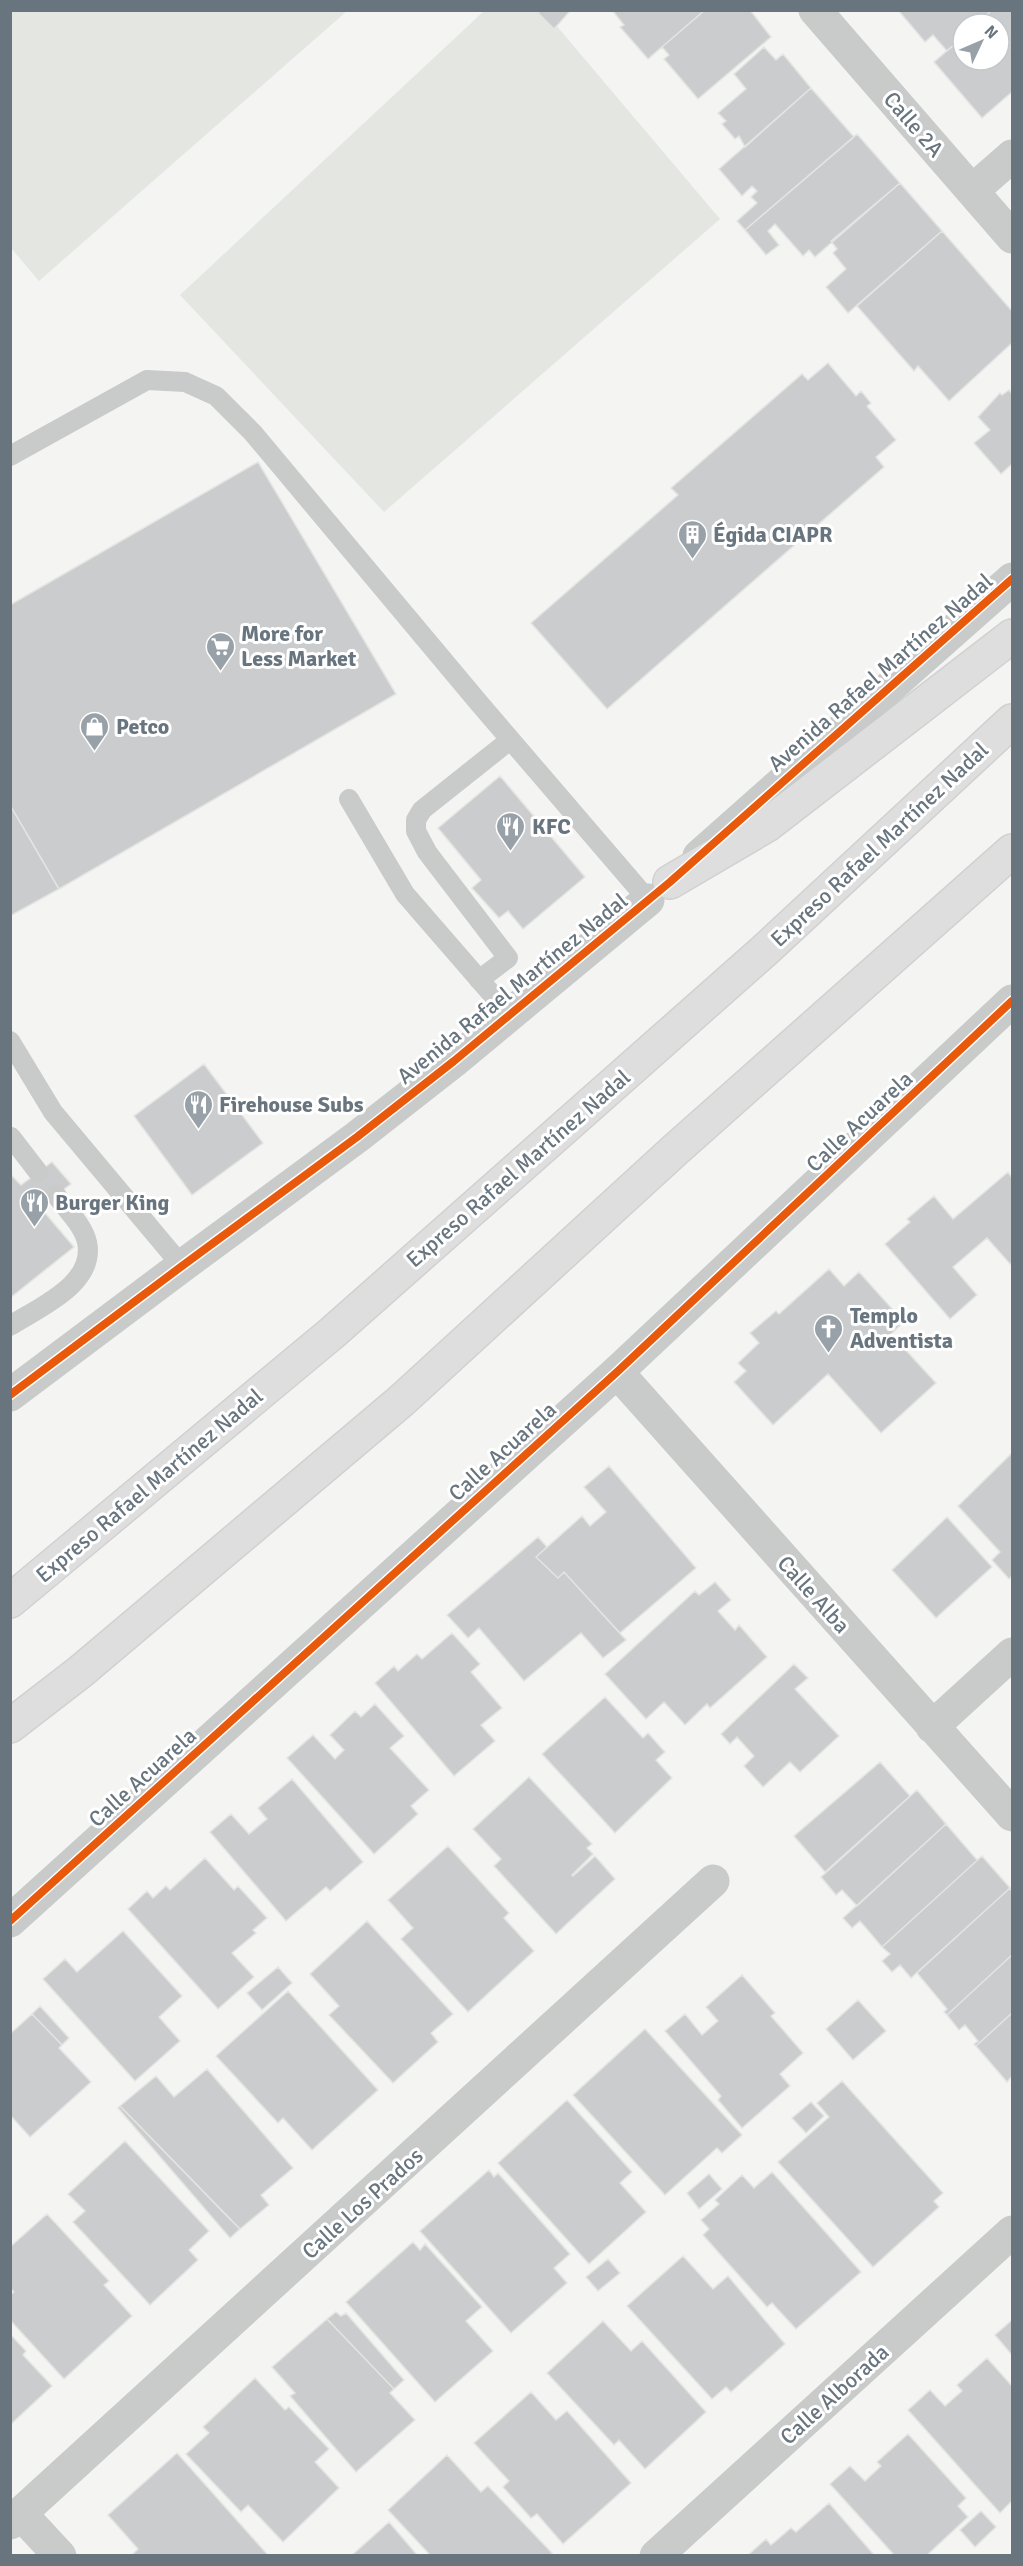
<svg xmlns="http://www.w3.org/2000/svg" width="1023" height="2566" font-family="Signika,sans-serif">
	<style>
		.green { fill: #e4e6e2 }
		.building { fill: #cbcccd; stroke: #e4e4e2; stroke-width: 1.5 }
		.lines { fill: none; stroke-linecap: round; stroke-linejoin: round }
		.motorway-casing { stroke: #d1d1d1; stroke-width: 36 }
		.service { stroke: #c9caca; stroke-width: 20 }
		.minor { stroke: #c9caca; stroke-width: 33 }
		.tertiary { stroke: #c9caca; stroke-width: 33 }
		.motorway { stroke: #dededf; stroke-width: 33 }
		.cycleway-casing { stroke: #fff; stroke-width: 11 }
		.cycleway { stroke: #e8590c; stroke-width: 8 }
		.labels { text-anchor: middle; stroke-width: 6; stroke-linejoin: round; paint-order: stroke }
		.street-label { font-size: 22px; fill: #68757f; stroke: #fff }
		.poi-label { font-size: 22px; font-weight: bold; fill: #68757f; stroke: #fff; text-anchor: start }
	</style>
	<rect width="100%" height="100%" fill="#f4f4f3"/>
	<path class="green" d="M10,11L11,10L347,11L39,281L11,248Z
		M484,11H544L720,219L384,512L180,295Z"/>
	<path class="building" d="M541,10H571L554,29L538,13Z
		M612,10H705L648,59L620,27L624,25Z
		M705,10H750L771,37L698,99L664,59L669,55L662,47Z
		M898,10H992L977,24H963V37L947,51L933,35L925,42Z
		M992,10H1012V92L982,118L934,62L963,37V60H999V24H977Z
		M764,47L776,60L783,54L811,88L745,147L739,136L735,139L722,124L726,121L718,113L746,89L734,74Z
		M811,88L854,137L745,230L737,221L757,203L751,197L757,191L752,186L742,196L719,169Z
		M857,134L900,183L815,257L809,250L803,256L775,224L768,231L779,245L766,255L745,230Z
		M900,183L942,231L848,313L826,287L846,269L833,253L837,249L831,241Z
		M942,231L1012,311V343L949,401L918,366L914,371L857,306Z
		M828,363L856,396L861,391L871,403L867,406L896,440L876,457L884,467L607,709L531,623L678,495L671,488L802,374L808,380Z
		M1009,390L1012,394V464L1001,474L974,443L990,430L978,417L1000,393L1002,395Z
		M258,462L396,694L59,889L10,805V605Z
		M500,776L585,877L523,929L508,911L499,918L472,888L481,880L438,828Z
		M10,805L59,889L10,916Z
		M204,1064L263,1143L192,1195L134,1116Z
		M52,1162L71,1184L40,1207L74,1247L10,1298V1174L21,1185Z
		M1008,1172L1012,1178V1262L1010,1264L987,1238L953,1267L977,1295L950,1319L885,1244L910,1222L907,1219L934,1196L953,1219Z
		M829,1269L844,1286L859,1272L904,1322L891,1334L936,1383L881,1433L828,1374L773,1425L734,1382L746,1371L738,1363L759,1343L750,1333L776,1311L779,1314Z
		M1012,1453V1576L1009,1579L992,1560L1000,1552L958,1506Z
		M609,1466L696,1568L620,1633L564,1572L558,1578L536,1557L582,1516L590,1526L606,1512L584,1487Z
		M947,1517L992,1567L936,1618L892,1570Z
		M538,1537L547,1547L536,1557L558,1578L564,1572L626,1640L603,1658L581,1633L524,1681L479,1628L468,1638L447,1615Z
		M715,1582L731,1600L718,1611L735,1630L739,1625L767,1657L710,1708L707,1704L685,1725L664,1702L646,1719L605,1674L695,1591L699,1595Z
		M452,1633L480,1664L471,1672L502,1708L481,1725L495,1741L454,1776L375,1683L394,1666L398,1671L417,1654L422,1659Z
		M794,1664L808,1678L795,1689L839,1736L800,1772L790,1762L763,1787L744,1766L754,1756L737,1737L730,1744L721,1734Z
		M605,1697L643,1738L648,1733L665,1752L656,1760L672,1778L615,1833L542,1754Z
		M375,1704L404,1736L390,1748L429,1790L411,1806L418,1814L374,1854L287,1758L313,1735L335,1759L344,1750L330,1735L355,1711L361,1717Z
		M880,1762L910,1796L825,1872L794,1836Z
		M529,1777L592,1844L587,1848L593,1854L572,1875L573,1876L595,1856L615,1879L556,1934L494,1866L501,1859L473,1829Z
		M292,1779L363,1862L330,1891L326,1887L286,1921L210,1832L231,1814L249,1834L267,1819L258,1808Z
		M917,1790L946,1824L857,1906L842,1890L836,1895L821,1877Z
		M946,1824L977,1860L982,1856L882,1947L860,1921L852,1928L843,1918Z
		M448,1846L509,1913L504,1918L534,1951L468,2012L401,1939L413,1928L388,1900Z
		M982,1856L1010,1888L911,1978L900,1965L892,1972L882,1961L890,1954L882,1947Z
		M205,1858L234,1890L238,1886L267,1918L253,1930L256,1933L232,1953L254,1977L218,2009L128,1909L147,1891L153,1898L166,1886L170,1890Z
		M1010,1888L1012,1892V1955L947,2015L944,2012L947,2009L917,1973Z
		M367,1921L453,2014L431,2033L438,2042L393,2083L329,2015L339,2006L310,1974Z
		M123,1931L182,1996L159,2017L180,2041L135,2081L43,1979L65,1959L77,1972Z
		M1012,1955V2013L976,2046L974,2044L978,2041L965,2025L959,2030L947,2015Z
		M278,1967L292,1983L262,2010L247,1993Z
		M742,1975L775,2013L771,2016L803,2053L780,2074L790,2086L742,2128L718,2100L721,2096L665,2031L685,2014L702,2035L718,2021L706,2007Z
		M288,1991L378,2090L312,2150L283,2118L278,2123L216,2056Z
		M858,2000L886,2031L853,2060L826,2029Z
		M40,2006L69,2038L62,2045L32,2014Z
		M1012,2013V2076L1007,2082L976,2046Z
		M32,2014L62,2045L59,2048L91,2082L30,2137L10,2115V2034Z
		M645,2029L742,2135L722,2153L717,2148L665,2195L573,2095Z
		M207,2069L293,2168L261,2195L269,2205L240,2229L120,2106L156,2076L174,2097Z
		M842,2081L943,2193L934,2201L939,2207L873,2267L778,2162L829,2117L817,2103Z
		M567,2100L632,2172L620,2183L646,2212L589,2264L498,2163Z
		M811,2102L824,2116L806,2133L792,2118Z
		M120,2106L222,2211L240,2229L230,2238L118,2108Z
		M125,2141L209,2231L189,2250L198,2260L150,2305L73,2222L85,2211L68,2194Z
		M489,2170L494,2177L498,2173L570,2254L554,2268L567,2283L511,2333L420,2231Z
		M772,2172L861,2272L796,2329L772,2303L767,2307L703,2235L709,2229L701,2220L719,2204L715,2200L742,2175L754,2188Z
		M709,2174L722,2189L699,2209L687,2193Z
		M47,2214L109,2281L104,2285L132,2316L64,2379L10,2320V2295L14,2292L10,2288V2247Z
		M413,2242L420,2250L425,2244L482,2307L466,2321L493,2351L435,2402L346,2302Z
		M683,2256L713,2289L728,2276L785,2344L731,2392L726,2387L712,2399L627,2306Z
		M608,2259L620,2273L598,2291L586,2277Z
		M336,2312L341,2316L346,2313L404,2380L394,2389L327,2319Z
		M327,2319L394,2389L390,2393L415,2420L356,2472L290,2396L295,2393L272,2367Z
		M1012,2320V2355L995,2335Z
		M603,2321L631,2351L642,2341L706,2412L645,2469L619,2440L614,2445L547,2373Z
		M10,2334L26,2351L23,2355L52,2386L10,2425Z
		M987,2358L1012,2386V2501L1000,2513L908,2410L930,2390L945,2406L962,2391L957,2385Z
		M255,2378L285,2410L289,2407L329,2449L315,2462L339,2488L283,2542L248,2505L241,2512L186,2454L209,2433L203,2427Z
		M531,2392L556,2420L567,2411L631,2483L563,2544L537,2514L531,2518L503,2487L509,2481L474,2443Z
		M908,2434L966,2498L958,2506L968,2517L926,2556H895L830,2484L850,2466L865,2481L881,2466L877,2462Z
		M177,2453L267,2554L265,2556H131L138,2549L108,2515Z
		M447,2455L481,2492L488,2486L552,2553L549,2556H431L388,2510Z
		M829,2503L875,2556H747L766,2539L771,2545L791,2528L796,2532Z
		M981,2511L996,2527L975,2547L960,2530Z
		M389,2522L418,2556H351Z"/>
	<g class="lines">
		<defs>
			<path id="motorway" d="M670,882L767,825L1012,636
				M10,1601L332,1333L764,951L1012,721
				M10,1726L80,1672L401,1401L675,1150L1012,851"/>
		</defs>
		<use href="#motorway" class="motorway-casing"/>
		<path class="service" d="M10,456L147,380L185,382L216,396L253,433L479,703L648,900
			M349,799L405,894L510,1015
			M479,980L508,958L427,852L416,831V820L422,810L510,740
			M10,1041L53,1112L182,1266
			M11,1137L38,1172
			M10,1326C39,1307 96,1284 87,1242C83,1225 66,1209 56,1195"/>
		<path class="minor" d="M815,10L1012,237
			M972,191L1012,156
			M699,856L1012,579
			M617,1372L1012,1815
			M932,1727L1012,1654
			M21,2514L60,2556
			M10,2523L713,1881
			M656,2556L1012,2232"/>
		<path class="tertiary" d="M10,1395L182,1266L357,1137L454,1061L648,900
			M10,1921L617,1372L1012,1001"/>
		<use href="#motorway" class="motorway"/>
		<defs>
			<path id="cycleway" d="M10,1395L182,1266L357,1137L454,1061L670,882L1012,579
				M10,1921L617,1372L1012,1001"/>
		</defs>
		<use href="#cycleway" class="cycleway-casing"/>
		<use href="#cycleway" class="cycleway"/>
	</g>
	<defs>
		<symbol id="building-pin" viewBox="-11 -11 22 30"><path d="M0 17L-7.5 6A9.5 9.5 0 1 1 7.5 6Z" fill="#99a1a8" stroke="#fff"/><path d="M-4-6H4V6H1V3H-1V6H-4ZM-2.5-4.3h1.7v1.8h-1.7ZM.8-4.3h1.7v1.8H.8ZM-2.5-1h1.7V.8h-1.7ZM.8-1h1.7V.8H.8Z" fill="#fff"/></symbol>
		<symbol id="supermarket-pin" viewBox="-11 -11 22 30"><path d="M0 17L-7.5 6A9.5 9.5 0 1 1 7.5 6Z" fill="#99a1a8" stroke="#fff"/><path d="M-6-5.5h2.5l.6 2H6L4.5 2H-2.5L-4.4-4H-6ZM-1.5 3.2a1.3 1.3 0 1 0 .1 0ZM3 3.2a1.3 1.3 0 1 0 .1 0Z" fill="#fff"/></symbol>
		<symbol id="shop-pin" viewBox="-11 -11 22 30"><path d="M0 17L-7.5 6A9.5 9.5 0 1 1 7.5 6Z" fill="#99a1a8" stroke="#fff"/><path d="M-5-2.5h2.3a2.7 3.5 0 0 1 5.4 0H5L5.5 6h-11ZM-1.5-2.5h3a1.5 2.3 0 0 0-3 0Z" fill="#fff"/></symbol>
		<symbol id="restaurant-pin" viewBox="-11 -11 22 30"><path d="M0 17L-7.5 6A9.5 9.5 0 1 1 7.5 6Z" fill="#99a1a8" stroke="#fff"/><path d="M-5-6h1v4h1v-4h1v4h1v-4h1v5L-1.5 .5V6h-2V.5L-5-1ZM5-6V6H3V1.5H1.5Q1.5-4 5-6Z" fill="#fff"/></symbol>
		<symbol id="church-pin" viewBox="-11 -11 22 30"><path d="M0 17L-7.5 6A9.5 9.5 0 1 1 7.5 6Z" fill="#99a1a8" stroke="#fff"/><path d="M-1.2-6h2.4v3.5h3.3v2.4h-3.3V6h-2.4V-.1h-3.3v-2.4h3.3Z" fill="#fff"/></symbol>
	</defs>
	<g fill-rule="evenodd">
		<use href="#building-pin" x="676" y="518" width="33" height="45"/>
		<use href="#supermarket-pin" x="204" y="630" width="33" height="45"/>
		<use href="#shop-pin" x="78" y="710" width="33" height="45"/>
		<use href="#restaurant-pin" x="494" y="810" width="33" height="45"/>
		<use href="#restaurant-pin" x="182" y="1088" width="33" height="45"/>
		<use href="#restaurant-pin" x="18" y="1186" width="33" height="45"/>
		<use href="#church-pin" x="812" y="1312" width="33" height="45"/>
	</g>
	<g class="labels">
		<g class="street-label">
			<text transform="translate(914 124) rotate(49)" y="8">Calle 2A</text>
			<text transform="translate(880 672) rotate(-41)" y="8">Avenida Rafael Martínez Nadal</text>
			<text transform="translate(879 844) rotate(-43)" y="8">Expreso Rafael Martínez Nadal</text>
			<text transform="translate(512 988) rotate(-39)" y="8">Avenida Rafael Martínez Nadal</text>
			<text transform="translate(859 1121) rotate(-43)" y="8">Calle Acuarela</text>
			<text transform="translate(518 1168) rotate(-41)" y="8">Expreso Rafael Martínez Nadal</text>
			<text transform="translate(502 1451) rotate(-42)" y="8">Calle Acuarela</text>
			<text transform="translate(149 1485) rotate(-40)" y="8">Expreso Rafael Martínez Nadal</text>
			<text transform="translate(814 1594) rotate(48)" y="8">Calle Alba</text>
			<text transform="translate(142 1777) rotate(-42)" y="8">Calle Acuarela</text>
			<text transform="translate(362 2203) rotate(-42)" y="8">Calle Los Prados</text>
			<text transform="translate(834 2394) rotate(-42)" y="8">Calle Alborada</text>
		</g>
		<g class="poi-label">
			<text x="713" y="542">Égida CIAPR</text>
			<text x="241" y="641">More for<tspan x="241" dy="25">Less Market</tspan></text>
			<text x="116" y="734">Petco</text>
			<text x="532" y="834">KFC</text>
			<text x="219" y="1112">Firehouse Subs</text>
			<text x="55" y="1210">Burger King</text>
			<text x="850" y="1323">Templo<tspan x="850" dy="25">Adventista</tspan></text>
		</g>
	</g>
	<rect width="1023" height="2566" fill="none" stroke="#68757f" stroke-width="24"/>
	<g transform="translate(981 42) rotate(46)"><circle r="28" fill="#ffffff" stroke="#c3c8cc" stroke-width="1.5"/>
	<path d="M0-4.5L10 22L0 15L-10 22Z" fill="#99a1a8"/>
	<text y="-9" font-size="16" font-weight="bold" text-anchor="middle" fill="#68757f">N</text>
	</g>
</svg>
